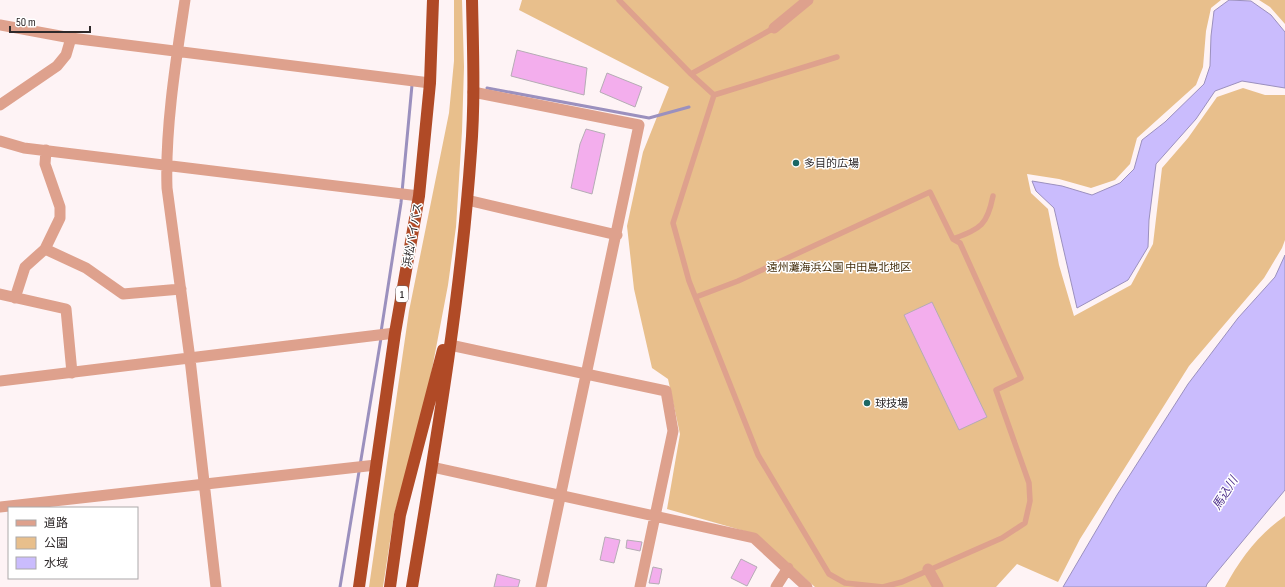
<svg xmlns="http://www.w3.org/2000/svg" width="1285" height="587" font-family="'Sofia Sans Condensed','Noto Sans JP',sans-serif">
	<style>
		.green { fill: #e8bf8c }
		.water { fill: #cabcfd; stroke: #9b90be }
		.lines { fill: none; stroke-linecap: round; stroke-linejoin: round }
		.stream { stroke: #9b90be; stroke-width: 3 }
		.building { fill: #f3aeed; stroke: #b5acb4 }
		.service { stroke: #dea18d; stroke-width: 5.5 }
		.minor { stroke: #dea18d; stroke-width: 11 }
		.trunk { stroke: #b04a26; stroke-width: 12 }
		.poi-dot { fill: #1b6764; stroke: #fff; stroke-width: 1.5 }
		.labels { text-anchor: middle; stroke-width: 3; stroke-linejoin: round; paint-order: stroke }
		.shield { fill: #fff; stroke: #6d696a; stroke-width: 1 }
		.shield-label { font-size: 10px; font-weight: bold; fill: #2e292a }
		.poi-label { font-size: 11px; fill: #2e292a; stroke: #fff; text-anchor: start }
		.street-label { font-size: 11px; fill: #2e292a; stroke: #fff }
		.park-label { font-size: 11px; fill: #432d0b; stroke: #fff }
		.water-label { font-size: 12px; font-style: italic; fill: #50328d; stroke: #fff }
	</style>
	<rect width="100%" height="100%" fill="#fef3f5"/>
	<path class="green" d="M454,0H462L464,67L462,131L456,227L448,285L425,406L394,515L383,587H369L409,311L449,113L454,61Z
		M522,0H1221L1211,8L1206,31L1203,67L1196,85L1137,138L1130,164L1115,180L1091,188L1059,179L1027,174L1031,193L1048,209L1059,265L1074,316L1131,285L1153,244L1162,168L1188,138L1217,97L1243,88L1265,95H1285V240L1282,248L1264,278L1189,366L1080,539L1058,582L1017,564L996,587H815L755,534L667,509L680,434L668,379L652,368L634,289L627,226L643,152L669,87L519,10Z
		M1259,0H1285V24L1270,7Z
		M1285,516V587H1225C1240,559 1259,534 1285,516Z"/>
	<path class="water" d="M1229,0L1251,1L1271,15L1285,32V88L1242,81L1215,91L1196,119L1156,164L1149,220L1148,247L1128,280L1077,308L1054,208L1036,191L1032,181L1062,186L1092,195L1120,183L1134,169L1142,140L1165,122L1204,84L1210,66L1211,36L1214,11Z
		M1285,255V490L1207,584L1206,587H1063L1117,495L1188,384L1238,318L1275,277Z"/>
	<g class="lines">
		<path class="stream" d="M487,88L649,118L689,107
			M381,332L401,203L412,85
			M340,587L381,338"/>
	</g>
	<path class="building" d="M517,50L587,68L584,95L511,76Z
		M607,73L642,87L635,107L600,92Z
		M586,129L605,134L592,194L571,188L580,144Z
		M932,302L987,417L959,430L904,315Z
		M605,537L620,540L614,563L600,560Z
		M627,540L642,542L640,551L626,548Z
		M741,559L757,567L747,586L731,578Z
		M653,567L662,569L659,584L649,583Z
		M497,574L520,580L518,587H494Z"/>
	<g class="lines">
		<path class="service" d="M619,0L691,74L714,95
			M691,74L774,28
			M714,95L837,57
			M953,239C981,228 987,226 993,196
			M696,297L738,281L930,192L953,239L960,243L1021,378L996,390L1029,483L1030,501L1025,523L1002,538L902,582L883,587L845,583L829,574L758,455L689,281L673,223L714,95"/>
		<path class="minor" d="M185,0C176,60 165,128 167,188L190,359L216,587
			M0,25L71,38L430,83
			M774,28L808,0
			M473,92L639,125L541,587
			M0,105L57,66L66,55L71,38
			M0,141L24,148L419,196
			M467,200L617,235
			M45,249L86,268L123,294L181,289
			M0,294L66,309L72,373
			M15,298L25,267L45,249L60,218V207L45,164L46,150
			M450,345L666,391L673,431L640,587
			M0,381L395,333
			M432,467L754,538L807,587
			M0,507L376,465
			M928,569L938,587
			M776,587L788,568"/>
		<path class="trunk" d="M359,587L395,333L419,196L430,83L433,0
			M390,587L400,515L443,350
			M412,587C436,442 461,297 471,151C475,101 473,50 472,0"/>
	</g>
	<g class="poi-dot">
		<circle cx="796" cy="163" r="4"/>
		<circle cx="867" cy="403" r="4"/>
	</g>
	<g class="labels">
		<rect class="shield" x="396" y="286" width="12" height="16" rx="3"/>
		<g class="shield-label">
			<text x="402" y="298">1</text>
		</g>
		<g class="poi-label">
			<text x="804" y="167">多目的広場</text>
			<text x="875" y="407">球技場</text>
		</g>
		<g class="street-label">
			<text transform="translate(412 235) rotate(-80)" y="4">浜松バイパス</text>
		</g>
		<g class="park-label">
			<text x="839" y="271">遠州灘海浜公園 中田島北地区</text>
		</g>
		<g class="water-label">
			<text transform="translate(1225 493) rotate(-58)" y="4">馬込川</text>
		</g>
	</g>
	<rect x="8" y="507" width="130" height="72" fill="#ffffff" stroke="#aba9aa"/>
	<rect x="16" y="520" width="20" height="6" fill="#dea18d" stroke="#aba9aa"/>
	<text x="44" y="527" font-size="12" fill="#2e292a">道路</text>
	<rect x="16" y="537" width="20" height="12" fill="#e8bf8c" stroke="#aba9aa"/>
	<text x="44" y="547" font-size="12" fill="#2e292a">公園</text>
	<rect x="16" y="557" width="20" height="12" fill="#cabcfd" stroke="#aba9aa"/>
	<text x="44" y="567" font-size="12" fill="#2e292a">水域</text>
	<path d="M10 26v6h80v-6" fill="none" stroke="#2e292a" stroke-width="2"/>
	<text x="16" y="26" font-size="12" fill="#2e292a" stroke="#ffffff" stroke-width="3" paint-order="stroke">50 m</text>
</svg>
